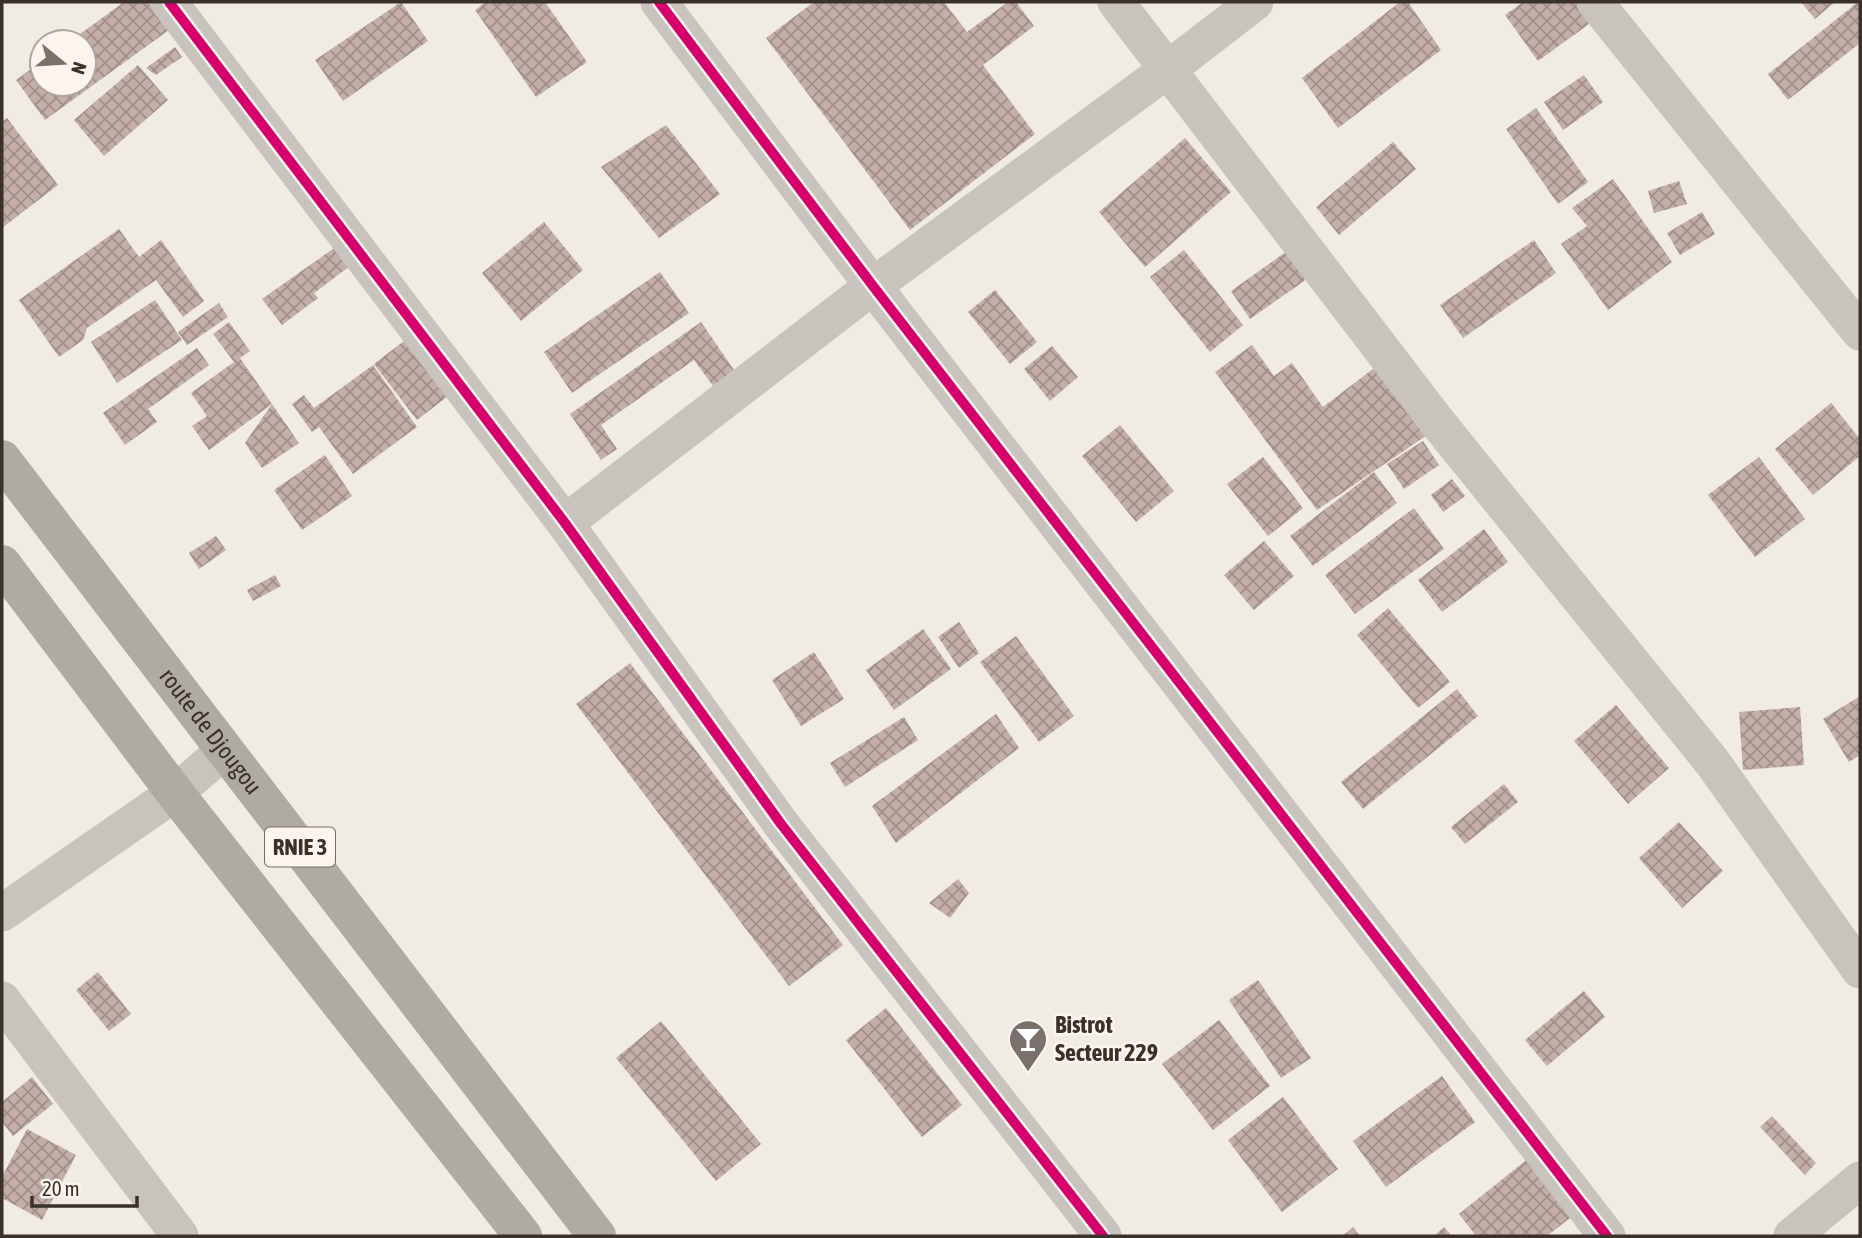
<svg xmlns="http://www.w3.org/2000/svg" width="1862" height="1238" font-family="'Asap Condensed',sans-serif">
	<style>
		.building { fill: url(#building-cross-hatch) }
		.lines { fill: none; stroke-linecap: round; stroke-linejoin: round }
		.street { stroke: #c9c3be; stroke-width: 37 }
		.highway { stroke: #afaaa4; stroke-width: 38 }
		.cycleway-casing { stroke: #fbf5ee; stroke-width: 15 }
		.cycleway { stroke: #d6006c; stroke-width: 10 }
		.labels { text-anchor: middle; stroke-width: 5; stroke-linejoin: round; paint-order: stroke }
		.shield { fill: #fbf5ee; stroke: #756b66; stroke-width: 2 }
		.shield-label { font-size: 23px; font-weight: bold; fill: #3b302b }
		.street-label { font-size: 24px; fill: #3b302b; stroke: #fbf5ee }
		.poi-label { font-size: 24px; font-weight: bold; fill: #3b302b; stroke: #fbf5ee; text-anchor: start }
	</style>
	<defs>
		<pattern id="building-cross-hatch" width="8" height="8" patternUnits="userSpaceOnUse" patternTransform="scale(1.75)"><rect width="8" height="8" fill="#c3afa7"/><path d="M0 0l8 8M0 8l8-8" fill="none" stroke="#a08f88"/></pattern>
	</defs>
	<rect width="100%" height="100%" fill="#f0ebe5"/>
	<path class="building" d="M124,2H148L169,30L45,120L16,80L42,61V84H84V42H69Z
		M401,2L428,41L343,101L315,60Z
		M486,2H545L587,62L536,97L475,10Z
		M814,2H944L967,32L1008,2H1016L1034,26L983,65L1035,134L910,230L766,38Z
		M1400,2H1408L1441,50L1338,128L1302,78Z
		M1523,2H1583L1596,19L1538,61L1505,15Z
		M1801,2H1835L1815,19Z
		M1858,2H1860V43L1788,100L1768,74Z
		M175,47L182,57L156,75L146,68Z
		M138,65L168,100L104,156L74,120Z
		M1584,75L1603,102L1563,130L1544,102Z
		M1536,108L1588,182L1558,204L1506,129Z
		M7,118L58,185L2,228V122Z
		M666,125L720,194L659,238L601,167Z
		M1185,138L1231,192L1145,267L1099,212Z
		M1393,142L1416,169L1339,235L1316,207Z
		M1613,179L1672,262L1608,310L1561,244L1587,226L1572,208Z
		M1679,181L1687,204L1654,213L1648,191Z
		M1702,212L1715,234L1680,255L1667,233Z
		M544,222L583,270L521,321L482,273Z
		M119,229L139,257L161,240L204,301L183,317L156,280L87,328L83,340L59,357L19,300Z
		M1534,240L1556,273L1463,338L1440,305Z
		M337,246L350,266L314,293L318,298L282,325L262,299Z
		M1294,246L1314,274L1250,319L1231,291Z
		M1184,250L1243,325L1210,352L1150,277Z
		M660,272L689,313L572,393L544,352Z
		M995,290L1037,342L1010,364L968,312Z
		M155,300L182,340L117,383L91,342Z
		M219,303L228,317L187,345L178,332Z
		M229,322L250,351L240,358L272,404L209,450L192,426L207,416L191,393L234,362L213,334Z
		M701,322L734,370L713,386L694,360L601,425L617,449L601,460L570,414Z
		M413,334L456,390L417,420L374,364Z
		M1252,345L1274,376L1292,363L1323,407L1382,362L1430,433L1317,510L1215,372Z
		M1052,346L1078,377L1050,401L1024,369Z
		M197,348L209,365L148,409L157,422L125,445L103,413Z
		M373,365L417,427L353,474L319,427L312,432L292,404L304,395L314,408Z
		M1831,403L1860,439V456L1813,495L1775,449Z
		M272,404L299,443L262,468L245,443Z
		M1120,425L1174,491L1136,522L1082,456Z
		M1423,441L1439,465L1404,489L1387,464Z
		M325,455L352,496L302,530L274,490Z
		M1263,457L1303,508L1268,536L1227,484Z
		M1759,457L1805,519L1755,557L1708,495Z
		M1374,472L1397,503L1313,566L1290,536Z
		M1452,479L1465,496L1443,512L1431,495Z
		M1414,508L1444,549L1355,614L1325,575Z
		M1484,529L1508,562L1442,612L1418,580Z
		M216,536L226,550L199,569L189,553Z
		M1264,541L1294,576L1254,610L1224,575Z
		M275,575L281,586L253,601L247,590Z
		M1388,608L1450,682L1418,708L1357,635Z
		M959,622L979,653L959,668L938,637Z
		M923,629L951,669L894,710L866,670Z
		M1016,636L1074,716L1039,742L980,662Z
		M814,652L844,699L801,726L772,680Z
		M630,663L843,945L789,986L576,704Z
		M1457,689L1478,716L1363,809L1341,782Z
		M1860,696V755L1849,762L1823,719Z
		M1616,705L1669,768L1628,804L1574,741Z
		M1800,707L1804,765L1743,770L1739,712Z
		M996,714L1019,748L896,843L872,806Z
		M904,717L918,740L845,787L830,763Z
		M1504,784L1518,802L1465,844L1451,827Z
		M1679,822L1723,871L1682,908L1639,858Z
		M958,879L969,893L950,918L929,903Z
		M98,972L131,1014L109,1031L76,990Z
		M1258,980L1311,1058L1281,1078L1229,1000Z
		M1584,991L1605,1017L1547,1066L1525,1040Z
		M886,1008L962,1105L922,1137L846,1040Z
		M1219,1020L1270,1086L1213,1130L1162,1064Z
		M661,1021L761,1144L716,1181L616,1058Z
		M1442,1076L1475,1122L1386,1187L1353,1141Z
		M32,1077L53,1104L13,1136L2,1122V1102Z
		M1283,1097L1338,1169L1282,1212L1228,1140Z
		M1772,1116L1816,1163L1805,1175L1760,1127Z
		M27,1129L76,1155L42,1220L2,1198V1177Z
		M1530,1157L1575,1214L1547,1236H1476L1459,1214Z
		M1353,1227L1360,1236H1342Z
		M1444,1227L1452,1236H1434Z"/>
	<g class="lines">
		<path class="street" d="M169,2L565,523L781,824L1103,1236
			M659,2L873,286L1607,1236
			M1116,2L1438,423L1713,763L1860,970
			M1595,2L1860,332
			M565,523L873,286L1167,70L1255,2
			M2,913L175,793L225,750
			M2,1000L180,1236
			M1792,1236L1860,1180"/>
		<g class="highway">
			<path id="s1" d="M2,459L597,1236"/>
			<path d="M2,564L175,793L523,1236"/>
		</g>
		<defs>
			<path id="cycleway" d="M169,2L565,523L781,824L1103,1236
				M659,2L873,286L1607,1236"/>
		</defs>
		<use href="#cycleway" class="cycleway-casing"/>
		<use href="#cycleway" class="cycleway"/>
	</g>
	<defs>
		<symbol id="bar-pin" viewBox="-11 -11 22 30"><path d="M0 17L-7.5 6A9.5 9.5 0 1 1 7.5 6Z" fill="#7a716c" stroke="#fbf5ee"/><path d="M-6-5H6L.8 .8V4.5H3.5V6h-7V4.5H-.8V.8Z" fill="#fff"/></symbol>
	</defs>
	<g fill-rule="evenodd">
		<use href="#bar-pin" x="1006" y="1017" width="44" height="60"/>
	</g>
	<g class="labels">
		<rect class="shield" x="265" y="827.5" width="70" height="39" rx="5"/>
		<g class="shield-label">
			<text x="300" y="855">RNIE 3</text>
		</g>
		<g class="street-label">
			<text dy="8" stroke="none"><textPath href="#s1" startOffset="343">route de Djougou</textPath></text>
		</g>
		<g class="poi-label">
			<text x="1055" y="1033">Bistrot<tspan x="1055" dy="28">Secteur 229</tspan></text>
		</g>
	</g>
	<rect width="1862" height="1238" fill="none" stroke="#3b302b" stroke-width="7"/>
	<g transform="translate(63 63) rotate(108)"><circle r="33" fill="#fbf5ee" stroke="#aea6a0" stroke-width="2"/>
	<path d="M0-5L12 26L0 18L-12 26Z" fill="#7a716c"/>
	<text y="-10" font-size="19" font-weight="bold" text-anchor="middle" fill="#3b302b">N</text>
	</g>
	<path d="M32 1196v10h105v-10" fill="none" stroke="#3b302b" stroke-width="3.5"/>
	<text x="42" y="1196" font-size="21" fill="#3b302b" stroke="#fbf5ee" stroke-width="5" paint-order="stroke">20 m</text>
</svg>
